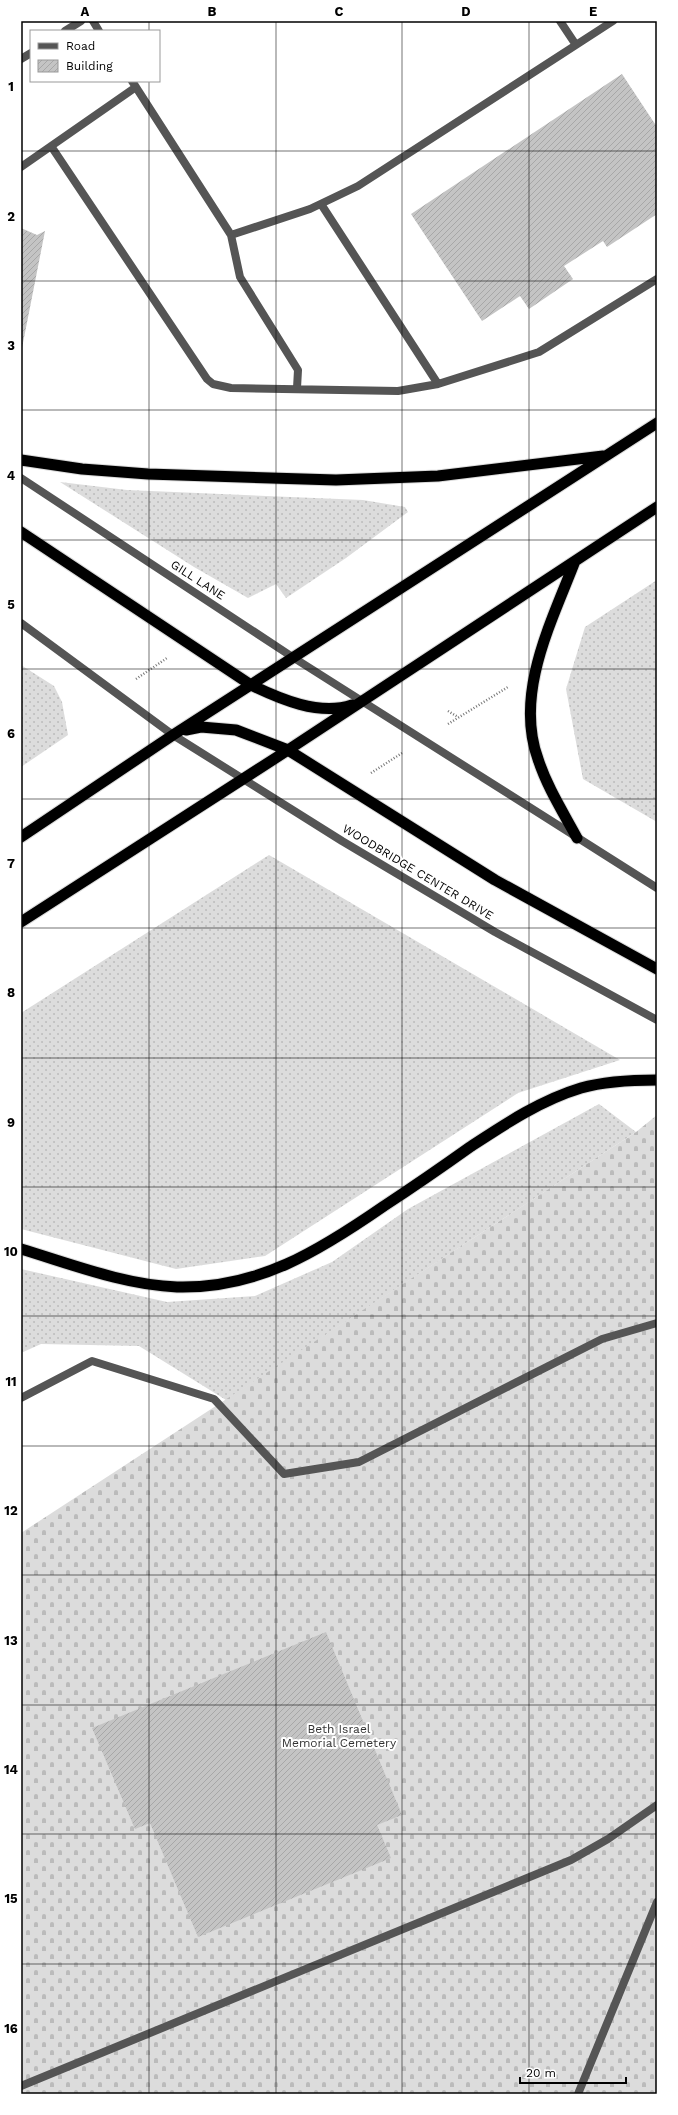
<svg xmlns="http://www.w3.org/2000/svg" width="678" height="2115" font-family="'Work Sans',sans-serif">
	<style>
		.grass { fill: url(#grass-dots) }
		.cemetery { fill: url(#cemetery-stones) }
		.building { fill: url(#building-hatch) }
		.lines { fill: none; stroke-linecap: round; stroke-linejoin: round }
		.trunk-casing { stroke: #dbdbdb; stroke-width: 13 }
		.path { stroke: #777; stroke-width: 2.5; stroke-dasharray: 1 2; stroke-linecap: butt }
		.service { stroke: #555; stroke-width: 8 }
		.tertiary { stroke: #555; stroke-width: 8 }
		.trunk { stroke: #000; stroke-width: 11 }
		.grid { fill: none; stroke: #000; stroke-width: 1; stroke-opacity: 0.55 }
		.labels { text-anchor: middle; stroke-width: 4; stroke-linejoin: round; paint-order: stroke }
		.street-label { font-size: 12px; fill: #000; stroke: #fff }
		.park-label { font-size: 12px; fill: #333; stroke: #fff }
		.neatline { fill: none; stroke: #000; stroke-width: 1.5 }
		.grid-label { font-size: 13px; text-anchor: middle; font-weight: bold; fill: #000 }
	</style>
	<defs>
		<pattern id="grass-dots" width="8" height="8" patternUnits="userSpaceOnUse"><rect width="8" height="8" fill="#dcdcdc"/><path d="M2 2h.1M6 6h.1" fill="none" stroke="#bbb" stroke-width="1.8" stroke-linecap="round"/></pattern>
		<pattern id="cemetery-stones" width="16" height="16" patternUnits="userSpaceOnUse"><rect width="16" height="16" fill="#dcdcdc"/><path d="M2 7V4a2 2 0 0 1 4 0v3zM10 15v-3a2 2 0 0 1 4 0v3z" fill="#bbb"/></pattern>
		<pattern id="building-hatch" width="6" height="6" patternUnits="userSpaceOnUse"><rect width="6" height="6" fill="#c4c4c4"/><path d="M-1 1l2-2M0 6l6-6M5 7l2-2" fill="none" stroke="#a7a7a7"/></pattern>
	</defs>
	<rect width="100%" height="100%" fill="#fff"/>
	<path class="grass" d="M60,482L127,490L363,500L405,507L408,512L346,558L286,598L276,584L248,598L194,567Z
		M657,580V822L583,779L566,689L585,627Z
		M21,665L54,686L62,702L68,735L21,767Z
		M269,855L620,1060L518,1093L265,1256L176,1269L21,1229V1013Z
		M599,1104L636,1132L226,1400L139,1346L41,1344L21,1353V1269L167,1302L255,1296L332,1262L408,1209Z"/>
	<path class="cemetery" d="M657,1115V2094H21V1533L636,1132Z"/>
	<path class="building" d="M622,74L657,127V214L607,247L603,241L564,266L573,279L529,309L520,296L482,321L411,214Z
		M21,228L37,235L45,231L22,348Z
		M326,1632L402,1815L377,1825L391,1858L198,1937L150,1823L135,1829L92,1728Z"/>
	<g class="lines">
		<defs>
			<path id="trunk" d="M21,460L82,469L148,474L336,480L438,476L603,456
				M21,532L251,685C280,699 319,716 352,705
				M575,561C552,621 514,693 538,759C547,787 563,812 577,838
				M186,730L201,727L236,730L288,750L495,880L657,969
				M21,837L173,735L657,423
				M21,922L288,750L657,507
				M21,1249C71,1264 124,1285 177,1287C258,1289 319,1251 384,1206C413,1187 442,1167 470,1147C505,1124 541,1100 581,1088C606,1081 631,1080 657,1080"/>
		</defs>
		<use href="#trunk" class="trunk-casing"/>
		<path class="path" d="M136,679L167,658
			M448,711L458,717
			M448,724L508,687
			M371,773L402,753"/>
		<path class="service" d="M93,21L99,31
			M560,21L576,45
			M65,31L81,21
			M21,59L31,53
			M132,81L231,235L310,209L358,186L613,21
			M51,146L207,379L213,384L231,388L398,391L438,384L539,352L657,279
			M21,167L136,87
			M321,204L438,384
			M231,235L240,277L298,370L297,388
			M21,1398L92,1361L214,1399L284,1474L359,1462L602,1339L657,1323
			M21,2086L571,1860L608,1839L657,1805
			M578,2094L657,1902"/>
		<path class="tertiary" d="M21,478L294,658L657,888
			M21,623L173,735L342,841L495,932L657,1020"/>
		<use href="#trunk" class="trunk"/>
	</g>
	<path class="grid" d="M149,21V31M276,21V2094M402,21V2094M529,21V2094M149,81V2094M21,151H657M21,281H657M21,410H657M21,540H657M21,669H657M21,799H657M21,928H657M21,1058H657M21,1187H657M21,1316H657M21,1446H657M21,1575H657M21,1705H657M21,1834H657M21,1964H657"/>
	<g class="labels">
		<g class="street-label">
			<text transform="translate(198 580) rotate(33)" y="4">GILL LANE</text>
			<text transform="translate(418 872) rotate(31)" y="4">WOODBRIDGE CENTER DRIVE</text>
		</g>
		<g class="park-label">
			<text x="339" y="1733">Beth Israel<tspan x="339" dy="14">Memorial Cemetery</tspan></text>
		</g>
	</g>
	<rect width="678" height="2115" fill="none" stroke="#ffffff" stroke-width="44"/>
	<rect x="30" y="30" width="130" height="52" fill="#ffffff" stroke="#999999"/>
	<rect x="38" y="43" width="20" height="6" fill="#555555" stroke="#999999"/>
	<text x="66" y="50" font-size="12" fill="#000000">Road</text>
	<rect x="38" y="60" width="20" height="12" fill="url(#building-hatch)" stroke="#999999"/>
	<text x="66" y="70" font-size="12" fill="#000000">Building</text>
	<path d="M520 2077v6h106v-6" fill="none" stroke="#000000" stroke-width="2"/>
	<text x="526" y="2077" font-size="12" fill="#000000" stroke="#ffffff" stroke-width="3" paint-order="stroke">20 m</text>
	<rect x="22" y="22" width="634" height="2071" class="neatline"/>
	<g class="grid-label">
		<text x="85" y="16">A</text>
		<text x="212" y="16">B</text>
		<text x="339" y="16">C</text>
		<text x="466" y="16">D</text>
		<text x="593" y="16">E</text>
		<text x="11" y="91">1</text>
		<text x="11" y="221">2</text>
		<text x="11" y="350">3</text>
		<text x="11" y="480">4</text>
		<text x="11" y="609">5</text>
		<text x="11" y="738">6</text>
		<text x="11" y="868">7</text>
		<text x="11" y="997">8</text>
		<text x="11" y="1127">9</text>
		<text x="11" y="1256">10</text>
		<text x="11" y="1386">11</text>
		<text x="11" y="1515">12</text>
		<text x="11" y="1645">13</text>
		<text x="11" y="1774">14</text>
		<text x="11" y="1903">15</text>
		<text x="11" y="2033">16</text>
	</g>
</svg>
